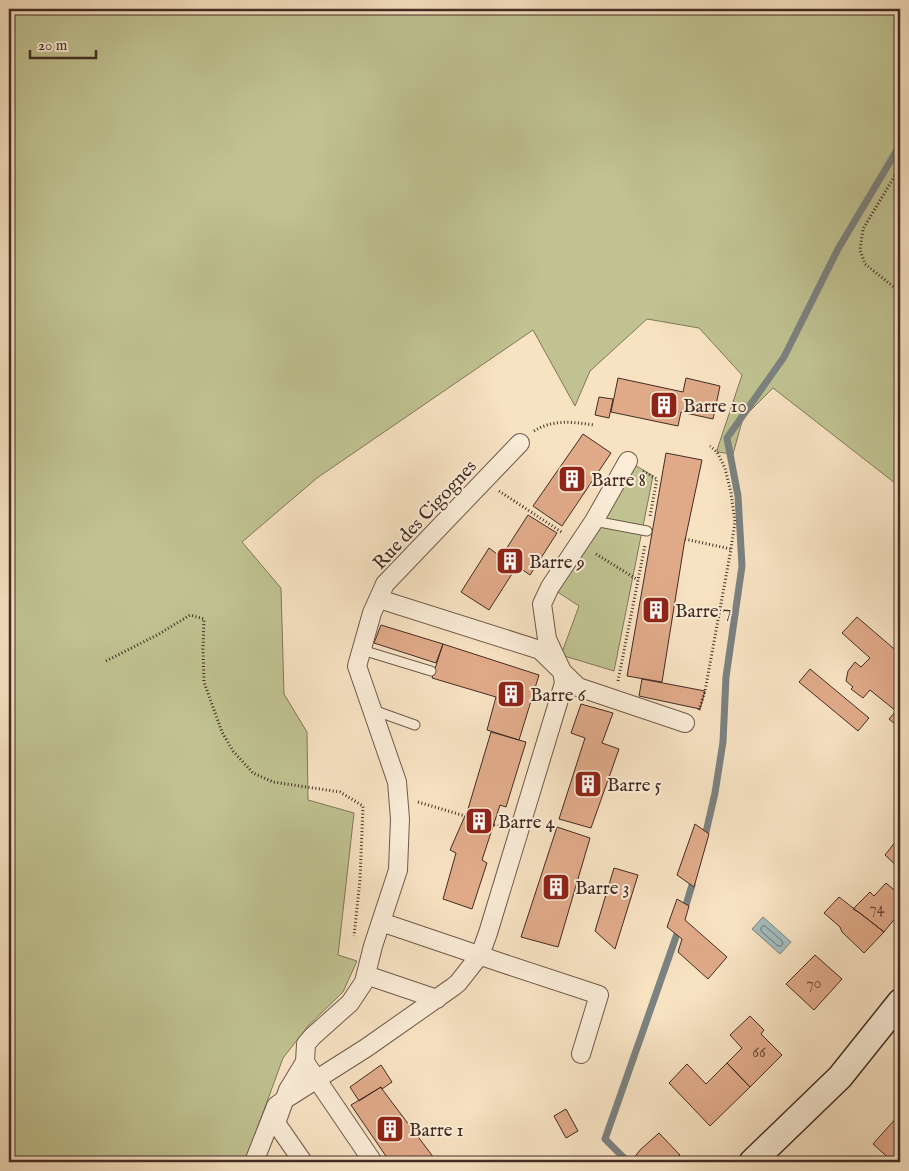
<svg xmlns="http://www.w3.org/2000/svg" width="909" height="1171" font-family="'IM FELL English',serif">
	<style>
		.green { fill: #c0c291; stroke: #82775a }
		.water { fill: #a1bcbd; stroke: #7b8280 }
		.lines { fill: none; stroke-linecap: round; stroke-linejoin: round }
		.shore { stroke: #727470; stroke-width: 1 }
		.stream { stroke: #7b8280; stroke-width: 7 }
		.building { fill: #e0aa89; stroke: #432c24 }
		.lane-casing { stroke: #705a4c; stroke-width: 11 }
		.street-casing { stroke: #705a4c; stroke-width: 20 }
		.secondary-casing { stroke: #432c24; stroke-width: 28 }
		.path { stroke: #432c24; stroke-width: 3; stroke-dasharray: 1 2.5; stroke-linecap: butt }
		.lane { stroke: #faecd7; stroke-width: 9 }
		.street { stroke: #faecd7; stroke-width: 18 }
		.secondary { stroke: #faecd7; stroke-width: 25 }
		.labels { text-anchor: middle; stroke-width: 4; stroke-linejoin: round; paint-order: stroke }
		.number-label { font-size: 16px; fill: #6a4c3d }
		.poi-label { font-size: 19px; fill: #432c24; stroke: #faecd7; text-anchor: start }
		.street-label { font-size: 19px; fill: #432c24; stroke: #faecd7 }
	</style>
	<rect width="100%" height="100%" fill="#f7e2c2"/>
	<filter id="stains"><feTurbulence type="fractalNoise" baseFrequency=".004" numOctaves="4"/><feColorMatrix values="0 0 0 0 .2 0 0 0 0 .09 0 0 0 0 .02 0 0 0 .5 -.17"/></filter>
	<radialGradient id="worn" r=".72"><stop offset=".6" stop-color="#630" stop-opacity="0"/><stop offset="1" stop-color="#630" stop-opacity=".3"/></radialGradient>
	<path class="green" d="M9,9H900V487L773,388L743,418L733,454L717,452L718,447L742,375L699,328L647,319L590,371L575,406L533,330L317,478L242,542L281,588L284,694L307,732L308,800L354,813L338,955L357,961L343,992L308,1026L283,1058L245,1162H9Z
		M628,461L653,476L614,671L561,655L579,606L550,587Z"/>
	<path class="water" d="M763,917L791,942L780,954L752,929Z"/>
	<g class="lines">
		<path class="shore" d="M763,926H765L782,941L783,944L781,946H778L761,931V928Z"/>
		<path class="stream" d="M706,832L715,793L723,742L726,677L742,566L738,496L727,438L784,357L838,249L900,145
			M686,905L692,885
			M628,1162L605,1139L677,934"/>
	</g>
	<path class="building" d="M618,378L683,392L686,378L720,386L713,419L681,412L678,426L611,412Z
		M599,397L613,399L609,418L595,415Z
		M583,434L611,453L562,526L533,506Z
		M666,453L702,460L684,545L662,682L627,676Z
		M528,515L557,533L530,575L517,566L489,610L461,592L489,548L501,557Z
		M857,617L900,654V728L889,719L896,711L870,690L863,698L851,689L853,687L846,681L848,671L855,662L861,667L870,658L842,633Z
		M381,625L443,644L436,663L374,643Z
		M443,644L539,675L519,740L487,730L496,697L432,678Z
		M810,669L869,718L858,731L799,682Z
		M642,679L705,691L700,709L639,696Z
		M581,704L613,713L602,743L619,749L591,828L559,819L585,738L571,733Z
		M491,732L526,742L506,807L500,805L482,860L487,863L472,909L443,899L456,853L450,850L468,809Z
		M695,824L709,834L694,887L677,875Z
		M557,827L590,838L558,947L521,937Z
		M900,836V869L885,855Z
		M614,868L638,875L615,949L595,931Z
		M886,883L900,895V906L897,909L900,912L884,932L860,913L853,909L870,892L874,896Z
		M839,897L884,932L864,953L842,932L840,927L824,913Z
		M677,899L689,906L685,920L727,957L708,979L678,952L682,939L667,927Z
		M815,955L842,979L814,1010L786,984Z
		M750,1016L764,1030L761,1034L782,1055L750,1087L727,1063L742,1048L730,1035Z
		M727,1063L750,1087L710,1126L669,1083L687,1064L706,1084Z
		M381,1065L392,1082L382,1089L381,1087L359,1101L350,1087Z
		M381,1087L382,1089L437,1162H390L351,1105Z
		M566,1109L578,1131L566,1138L554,1116Z
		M897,1117L900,1120V1162H893L873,1144Z
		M659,1133L680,1155L672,1162H638L634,1158L640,1150Z"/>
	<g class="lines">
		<defs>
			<path id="lane" d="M594,521L647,531
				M362,650L431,671
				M373,710L415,725"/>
			<path id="street" d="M379,599L540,650L578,687L685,723
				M381,922L502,963L599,995L581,1054
				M366,975L437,999
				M254,1162L276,1106L284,1100L366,1048L453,987L458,983L480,955L488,933L564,683L562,671L547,639L542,604L550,587L594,521L628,461
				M303,1162L276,1123L288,1090L305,1062
				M373,1162L305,1062L306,1044L313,1036L350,1003L364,982L373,946L398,870L400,819L397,782L357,666L372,613L385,584L520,443"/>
			<path id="secondary" d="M752,1162L840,1077L900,1002"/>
		</defs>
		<use href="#lane" class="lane-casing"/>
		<use href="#street" class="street-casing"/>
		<use href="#secondary" class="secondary-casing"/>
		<path class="path" d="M900,167L863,229L860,250L865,264L900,292
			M534,431C553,419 573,422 594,425
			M643,471L657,479L650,516
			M499,491L563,533
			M685,539L731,549
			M596,554L638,580
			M106,661L159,634L190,615L204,619L203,649L204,682L222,732L233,751L253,773L273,782L340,792L363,806L360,880L354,936
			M618,681L645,545
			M699,710L705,691L731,549L735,522L731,493L725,468L717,452L710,446
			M418,802L465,816
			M494,825L501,827"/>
		<use href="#lane" class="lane"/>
		<use href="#street" class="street"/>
		<use href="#secondary" class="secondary"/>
	</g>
	<defs>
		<symbol id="building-square" viewBox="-11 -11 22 22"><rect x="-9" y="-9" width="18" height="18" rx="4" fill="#8f2418" stroke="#faecd7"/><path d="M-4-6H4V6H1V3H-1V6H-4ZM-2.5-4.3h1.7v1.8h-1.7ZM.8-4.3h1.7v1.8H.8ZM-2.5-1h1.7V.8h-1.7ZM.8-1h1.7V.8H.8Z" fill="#fff"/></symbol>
	</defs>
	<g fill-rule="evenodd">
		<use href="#building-square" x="648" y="389" width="32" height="32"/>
		<use href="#building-square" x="556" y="463" width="32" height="32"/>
		<use href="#building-square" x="494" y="545" width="32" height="32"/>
		<use href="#building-square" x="640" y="594" width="32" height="32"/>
		<use href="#building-square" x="495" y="678" width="32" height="32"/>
		<use href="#building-square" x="572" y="768" width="32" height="32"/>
		<use href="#building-square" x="463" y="805" width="32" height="32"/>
		<use href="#building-square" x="540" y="871" width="32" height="32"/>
		<use href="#building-square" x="374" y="1113" width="32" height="32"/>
	</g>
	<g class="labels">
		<g class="number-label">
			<text x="877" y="913">74</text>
			<text x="814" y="988">70</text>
			<text x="759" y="1057">66</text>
		</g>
		<g class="poi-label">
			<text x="683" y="412">Barre 10</text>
			<text x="591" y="486">Barre 8</text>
			<text x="529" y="568">Barre 9</text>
			<text x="675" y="617">Barre 7</text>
			<text x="530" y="701">Barre 6</text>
			<text x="607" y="791">Barre 5</text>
			<text x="498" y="828">Barre 4</text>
			<text x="575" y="894">Barre 3</text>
			<text x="409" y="1136">Barre 1</text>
		</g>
		<g class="street-label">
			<text transform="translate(424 514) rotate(-47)" y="7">Rue des Cigognes</text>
		</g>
	</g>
	<rect width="909" height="1171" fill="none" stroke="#f7e2c2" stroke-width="30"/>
	<rect x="10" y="10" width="889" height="1151" fill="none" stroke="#432c24" stroke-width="2.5"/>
	<rect x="15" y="15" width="879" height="1141" fill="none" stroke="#432c24"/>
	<path d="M30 50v8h66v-8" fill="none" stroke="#432c24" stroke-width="2.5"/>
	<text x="38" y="50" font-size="15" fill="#432c24" stroke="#faecd7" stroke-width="4" paint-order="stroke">20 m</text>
	<rect width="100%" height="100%" filter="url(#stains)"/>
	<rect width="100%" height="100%" fill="url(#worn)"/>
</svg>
